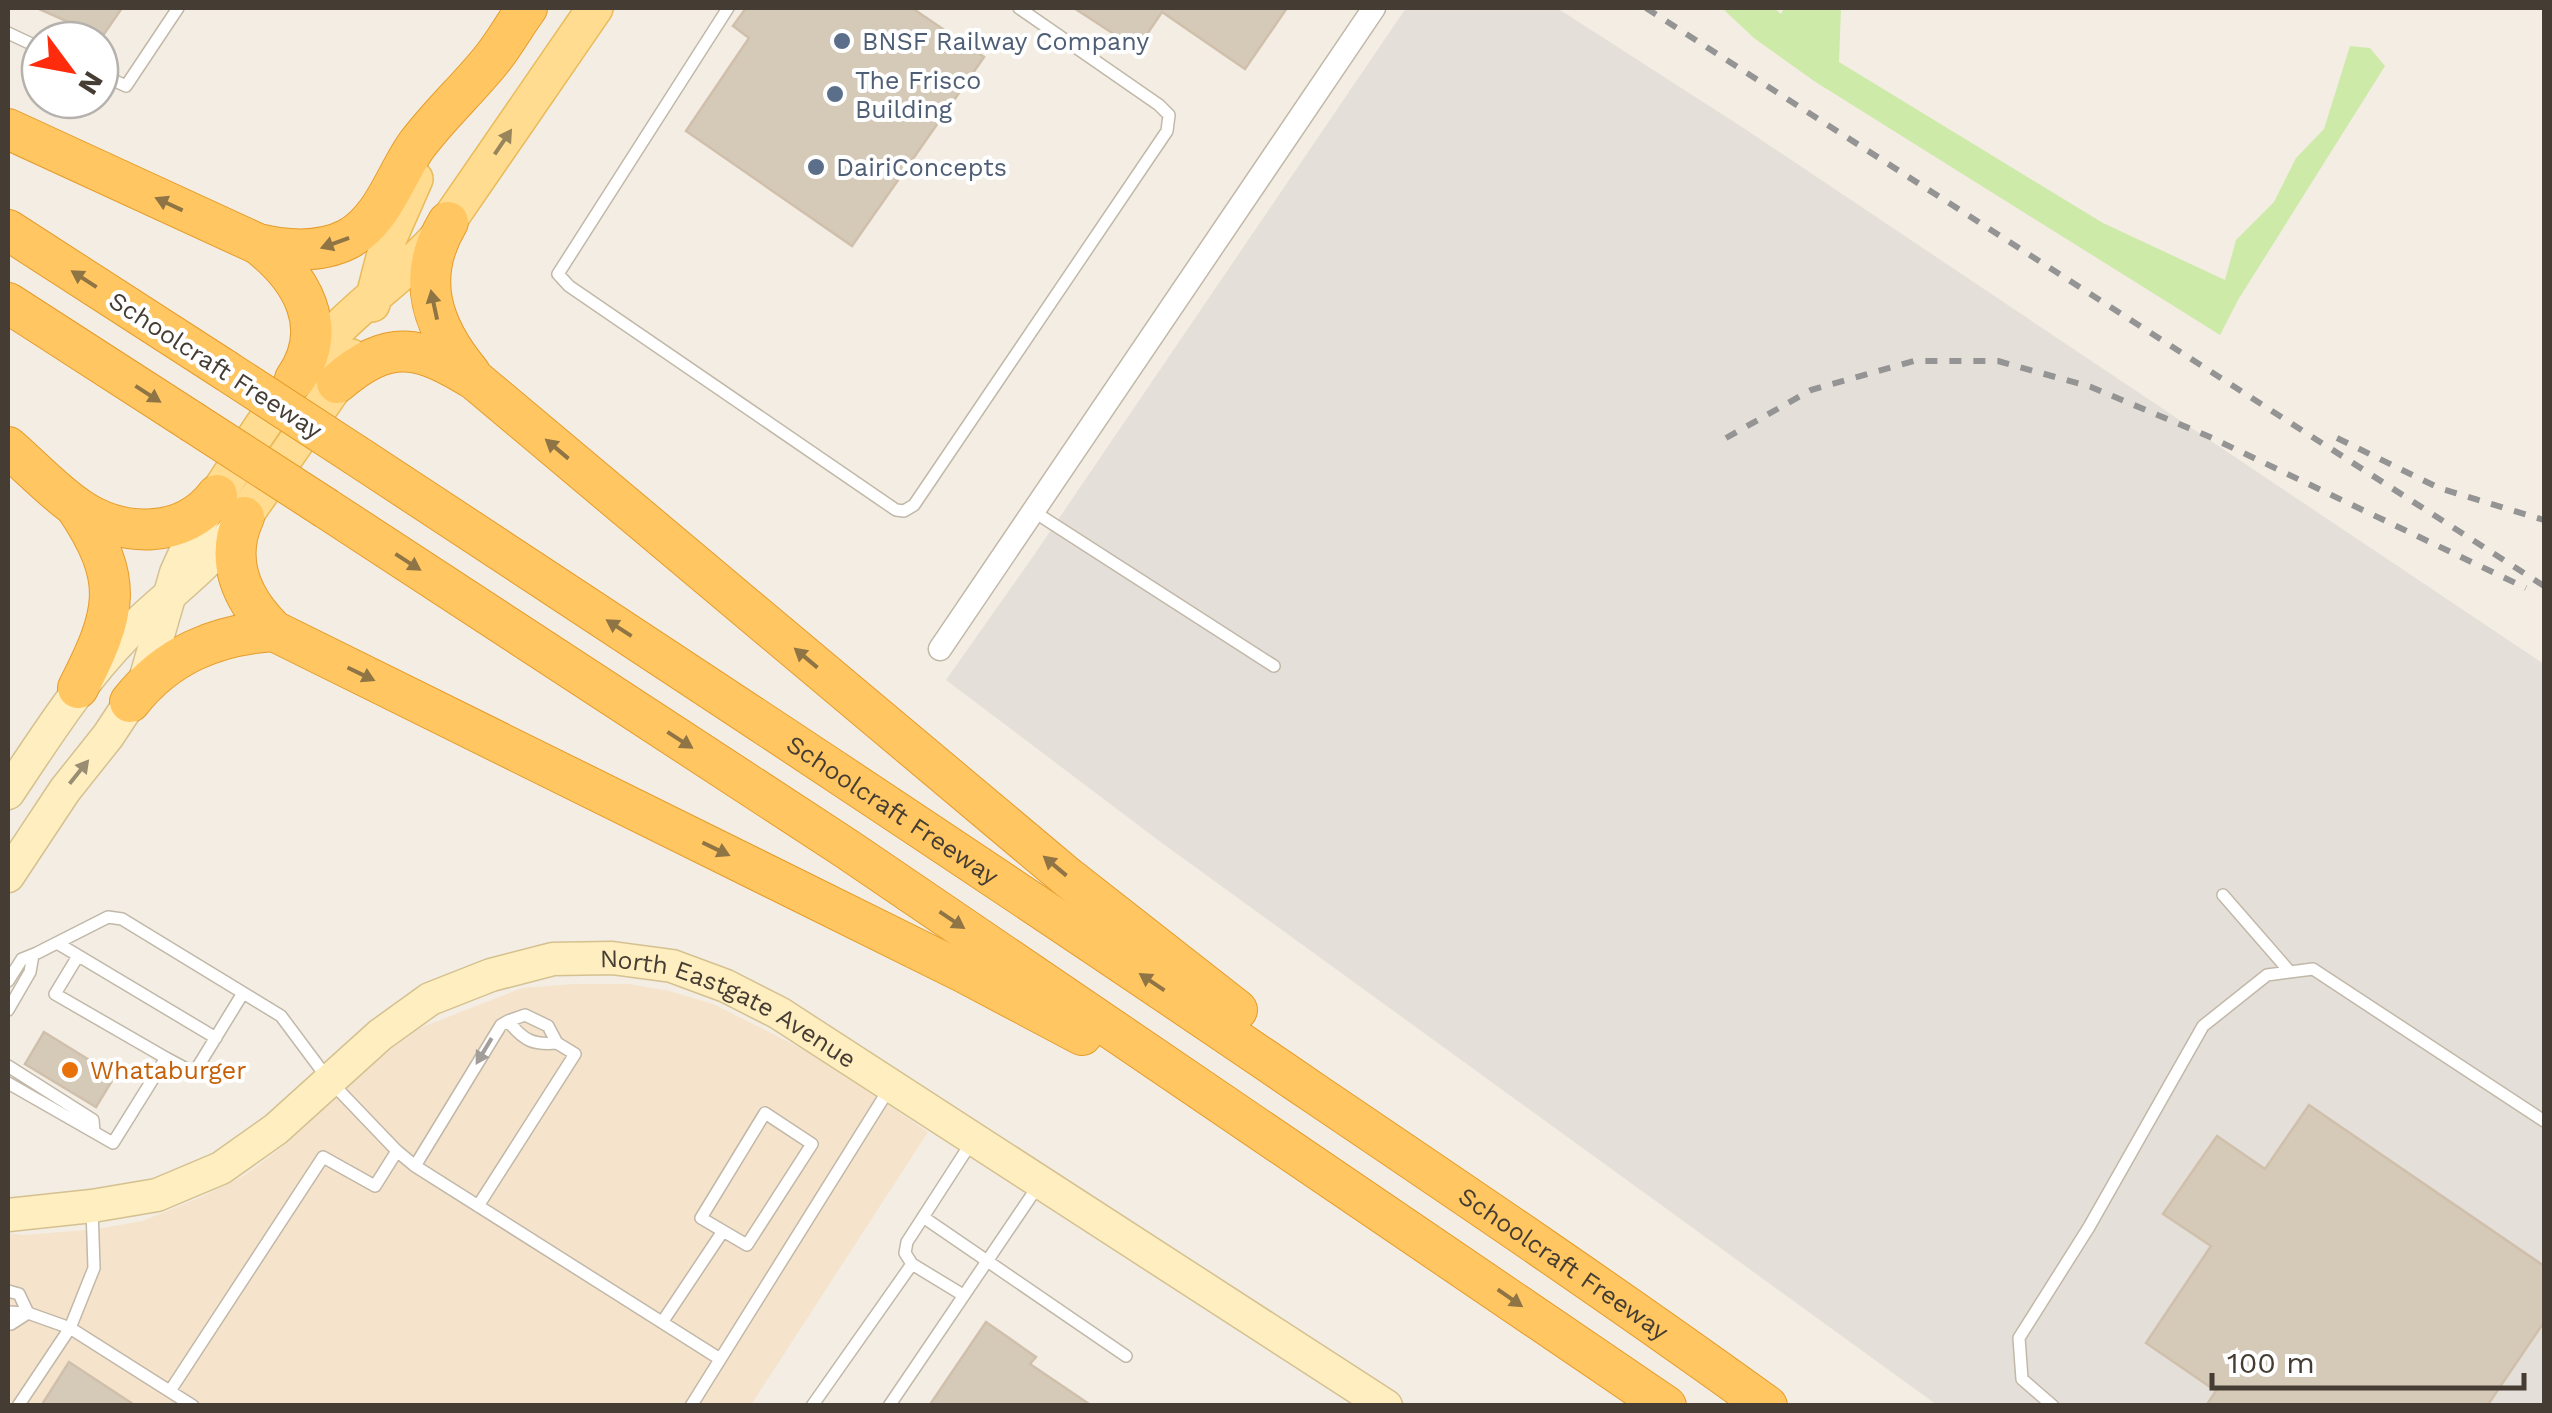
<svg xmlns="http://www.w3.org/2000/svg" width="2552" height="1413" font-family="'Work Sans',sans-serif">
	<style>
		.commercial { fill: #f6e3cc }
		.industrial { fill: #e4dfd8 }
		.green { fill: #ceeaa9 }
		.building { fill: #d5c9b8; stroke: #d0c0ab; stroke-width: 2.5 }
		.lines { fill: none; stroke-linecap: round; stroke-linejoin: round }
		.lane-casing { stroke: #c1b8a8; stroke-width: 14 }
		.street-casing { stroke: #c1b8a8; stroke-width: 25 }
		.secondary-casing { stroke: #d5c190; stroke-width: 35 }
		.primary-casing { stroke: #e9bb5a; stroke-width: 38 }
		.highway-casing { stroke: #e59c2a; stroke-width: 42 }
		.lane { stroke: #fff; stroke-width: 11 }
		.street { stroke: #fff; stroke-width: 22 }
		.secondary { stroke: #ffeec0; stroke-width: 32 }
		.primary { stroke: #ffdc8f; stroke-width: 35 }
		.highway { stroke: #ffc661; stroke-width: 40 }
		.rail { stroke: #949494; stroke-width: 6; stroke-dasharray: 12 12; stroke-linecap: butt }
		.highway-bridge-casing { stroke: #e59c2a; stroke-width: 42; stroke-linecap: butt }
		.highway-bridge { stroke: #ffc661; stroke-width: 40 }
		.oneway { fill: #99855c }
		.oneway2 { fill: #8f7445 }
		.oneway3 { fill: #998d72 }
		.oneway4 { fill: #a29e99 }
		.service-dot { fill: #5c6f8a; stroke: #fff; stroke-width: 4 }
		.food-dot { fill: #e8710a; stroke: #fff; stroke-width: 4 }
		.labels { text-anchor: middle; stroke-width: 8; stroke-linejoin: round; paint-order: stroke }
		.service-label { font-size: 25px; fill: #4e5e75; stroke: #fff; text-anchor: start }
		.street-label { font-size: 25px; fill: #453d33; stroke: #fff }
		.food-label { font-size: 25px; fill: #c56008; stroke: #fff; text-anchor: start }
	</style>
	<rect width="100%" height="100%" fill="#f3ede3"/>
	<path class="commercial" d="M574,984H628L669,991L713,1004L815,1055L928,1132L751,1405L8,1406V1233L24,1235L97,1229L142,1221L199,1198L245,1175L286,1144L362,1071L420,1028L522,988Z"/>
	<path class="industrial" d="M1406,8H1557L1745,129L2544,664V1405H1937L1162,843L946,680L1032,558Z"/>
	<path class="green" d="M1722,8H1774L1781,14L1784,8H1841L1839,62L2103,223L2225,280L2236,240L2274,202L2296,158L2324,129L2350,46L2370,48L2385,66L2238,300L2220,335L1814,81L1754,38Z"/>
	<path class="building" d="M37,8H122L102,37Z
		M746,8H912L984,57L852,246L686,131L749,38L733,26Z
		M1074,8H1287L1245,69L1162,12L1137,49Z
		M44,1032L115,1076L96,1107L25,1064Z
		M2309,1105L2544,1266V1322L2487,1406H2206L2216,1391L2146,1343L2211,1246L2163,1214L2217,1136L2265,1169Z
		M986,1322L1036,1357L1030,1364L1092,1406H929Z
		M69,1362L136,1406H41Z"/>
	<g class="lines">
		<defs>
			<path id="lane" d="M728,8L558,274L569,286L896,510L904,511L914,505L1167,131L1169,115L1159,105L1019,8
				M8,33L40,48
				M100,74L126,86L178,8
				M1033,511L1274,666
				M2223,895L2290,972
				M57,943L216,1038
				M78,956L55,994L166,1058
				M8,981L22,959L37,953L108,917L122,919L281,1016L328,1079L397,1151L415,1166L720,1359
				M8,1010L30,972L33,955
				M8,1066L93,1120L94,1132
				M8,1083L113,1143L166,1058L194,1073L243,993
				M415,1166L501,1025L508,1021C524,1041 533,1045 557,1043
				M478,1206L575,1054L557,1043L548,1026L525,1015L508,1021
				M92,1208L94,1268L70,1328L193,1406
				M923,1217L1126,1356
				M912,1264L963,1295
				M8,1291L19,1294L28,1313L70,1328L18,1406
				M8,1312L28,1313
				M663,1321L723,1231L747,1245L812,1144L765,1113L701,1218L723,1231
				M8,1323L11,1324L28,1313
				M170,1391L323,1157L375,1186L397,1151
				M691,1406L889,1089
				M812,1406L912,1264L905,1253L907,1242L971,1143
				M889,1406L1038,1186
				M2053,1406L2022,1379L2019,1338L2089,1227L2203,1026L2267,975L2313,969L2544,1121"/>
			<path id="street" d="M940,649L1374,8"/>
			<g id="secondary">
				<path d="M8,793C45,738 80,682 127,634C167,594 208,568 241,521"/>
				<path d="M8,876L65,790L108,736L145,680L176,573L194,533L212,502"/>
				<path id="s1" d="M8,1215L92,1206L157,1195L221,1168L276,1129L380,1035L430,999L491,975L553,959L612,958L672,966L726,986L779,1013L1386,1406"/>
			</g>
			<path id="primary" d="M372,304L389,238L415,179
				M217,495C253,440 289,381 334,333C366,299 405,274 436,239L595,8
				M244,517L337,383L351,357"/>
			<g id="highway">
				<path d="M8,129L258,244C288,251 321,253 348,239C383,220 395,176 416,146C439,115 468,89 492,59C505,43 515,24 527,8"/>
				<path d="M448,222C415,277 431,326 470,373"/>
				<path d="M8,230L225,370"/>
				<path d="M258,244C302,278 331,328 295,379"/>
				<path d="M8,303L191,421"/>
				<path d="M337,383C390,337 420,346 475,380L1066,876L1237,1010"/>
				<path d="M8,447C31,467 53,491 78,508C122,538 184,539 217,495"/>
				<path id="s2" d="M357,456C678,667 999,878 1317,1095C1468,1197 1619,1299 1767,1406"/>
				<path d="M75,506C126,581 116,613 78,688"/>
				<path d="M327,509L847,849L1666,1406"/>
				<path d="M244,517C224,560 242,600 274,631L965,973L1082,1035"/>
				<path d="M130,702C167,655 215,635 274,631"/>
			</g>
		</defs>
		<use href="#lane" class="lane-casing"/>
		<use href="#street" class="street-casing"/>
		<use href="#secondary" class="secondary-casing"/>
		<use href="#primary" class="primary-casing"/>
		<use href="#highway" class="highway-casing"/>
		<use href="#lane" class="lane"/>
		<use href="#street" class="street"/>
		<use href="#secondary" class="secondary"/>
		<use href="#primary" class="primary"/>
		<use href="#highway" class="highway"/>
		<path class="rail" d="M1646,8L2544,586
			M1726,438L1811,390L1914,361H1998L2091,387L2210,437L2526,588
			M2337,438L2439,488L2544,520"/>
		<defs>
			<path id="highway-bridge" d="M225,370L357,456
				M191,421L327,509"/>
		</defs>
		<use href="#highway-bridge" class="highway-bridge-casing"/>
		<use href="#highway-bridge" class="highway-bridge"/>
	</g>
	<defs><path id="oneway-solid" d="M-6-.8H1V-3.2L6.5 0L1 3.2V.8H-6Z" transform="scale(2.5)"/></defs>
	<use class="oneway" href="#oneway-solid" transform="translate(503 142) rotate(-56)"/>
	<g class="oneway2">
		<use href="#oneway-solid" transform="translate(169 204) rotate(-155)"/>
		<use href="#oneway-solid" transform="translate(335 243) rotate(160)"/>
		<use href="#oneway-solid" transform="translate(84 279) rotate(-147)"/>
		<use href="#oneway-solid" transform="translate(434 305) rotate(-102)"/>
		<use href="#oneway-solid" transform="translate(148 394) rotate(33)"/>
		<use href="#oneway-solid" transform="translate(557 449) rotate(-140)"/>
		<use href="#oneway-solid" transform="translate(408 562) rotate(33)"/>
		<use href="#oneway-solid" transform="translate(619 628) rotate(-147)"/>
		<use href="#oneway-solid" transform="translate(806 658) rotate(-140)"/>
		<use href="#oneway-solid" transform="translate(361 674) rotate(26)"/>
		<use href="#oneway-solid" transform="translate(680 740) rotate(33)"/>
		<use href="#oneway-solid" transform="translate(716 849) rotate(26)"/>
		<use href="#oneway-solid" transform="translate(1055 866) rotate(-140)"/>
		<use href="#oneway-solid" transform="translate(952 920) rotate(34)"/>
		<use href="#oneway-solid" transform="translate(1152 982) rotate(-146)"/>
		<use href="#oneway-solid" transform="translate(1510 1298) rotate(35)"/>
	</g>
	<use class="oneway3" href="#oneway-solid" transform="translate(79 772) rotate(-51)"/>
	<use class="oneway4" href="#oneway-solid" transform="translate(484 1051) rotate(121)"/>
	<g class="service-dot">
		<circle cx="842" cy="41" r="10"/>
		<circle cx="835" cy="94" r="10"/>
		<circle cx="816" cy="167" r="10"/>
	</g>
	<circle class="food-dot" cx="70" cy="1070" r="10"/>
	<g class="labels">
		<g class="service-label">
			<text x="862" y="50">BNSF Railway Company</text>
			<text x="855" y="89">The Frisco<tspan x="855" dy="29">Building</tspan></text>
			<text x="836" y="176">DairiConcepts</text>
		</g>
		<g class="street-label">
			<text transform="translate(216 365) rotate(33)" y="9">Schoolcraft Freeway</text>
			<text dy="9" stroke="none"><textPath href="#s2" startOffset="642">Schoolcraft Freeway</textPath></text>
			<text dy="9" stroke="none"><textPath href="#s1" startOffset="805">North Eastgate Avenue</textPath></text>
			<text dy="9" stroke="none"><textPath href="#s2" startOffset="1452">Schoolcraft Freeway</textPath></text>
		</g>
		<g class="food-label">
			<text x="90" y="1079">Whataburger</text>
		</g>
	</g>
	<rect width="2552" height="1413" fill="none" stroke="#453d33" stroke-width="20"/>
	<g transform="translate(70 70) rotate(122)"><circle r="48" fill="#ffffff" stroke="#b5b1ad" stroke-width="2.5"/>
	<path d="M0-8L18 38L0 25L-18 38Z" fill="#ff2b0d"/>
	<text y="-15" font-size="28" font-weight="bold" text-anchor="middle" fill="#453d33">N</text>
	</g>
	<path d="M2212 1373v15h312v-15" fill="none" stroke="#453d33" stroke-width="5"/>
	<text x="2227" y="1373" font-size="30" fill="#453d33" stroke="#ffffff" stroke-width="8" paint-order="stroke">100 m</text>
</svg>
